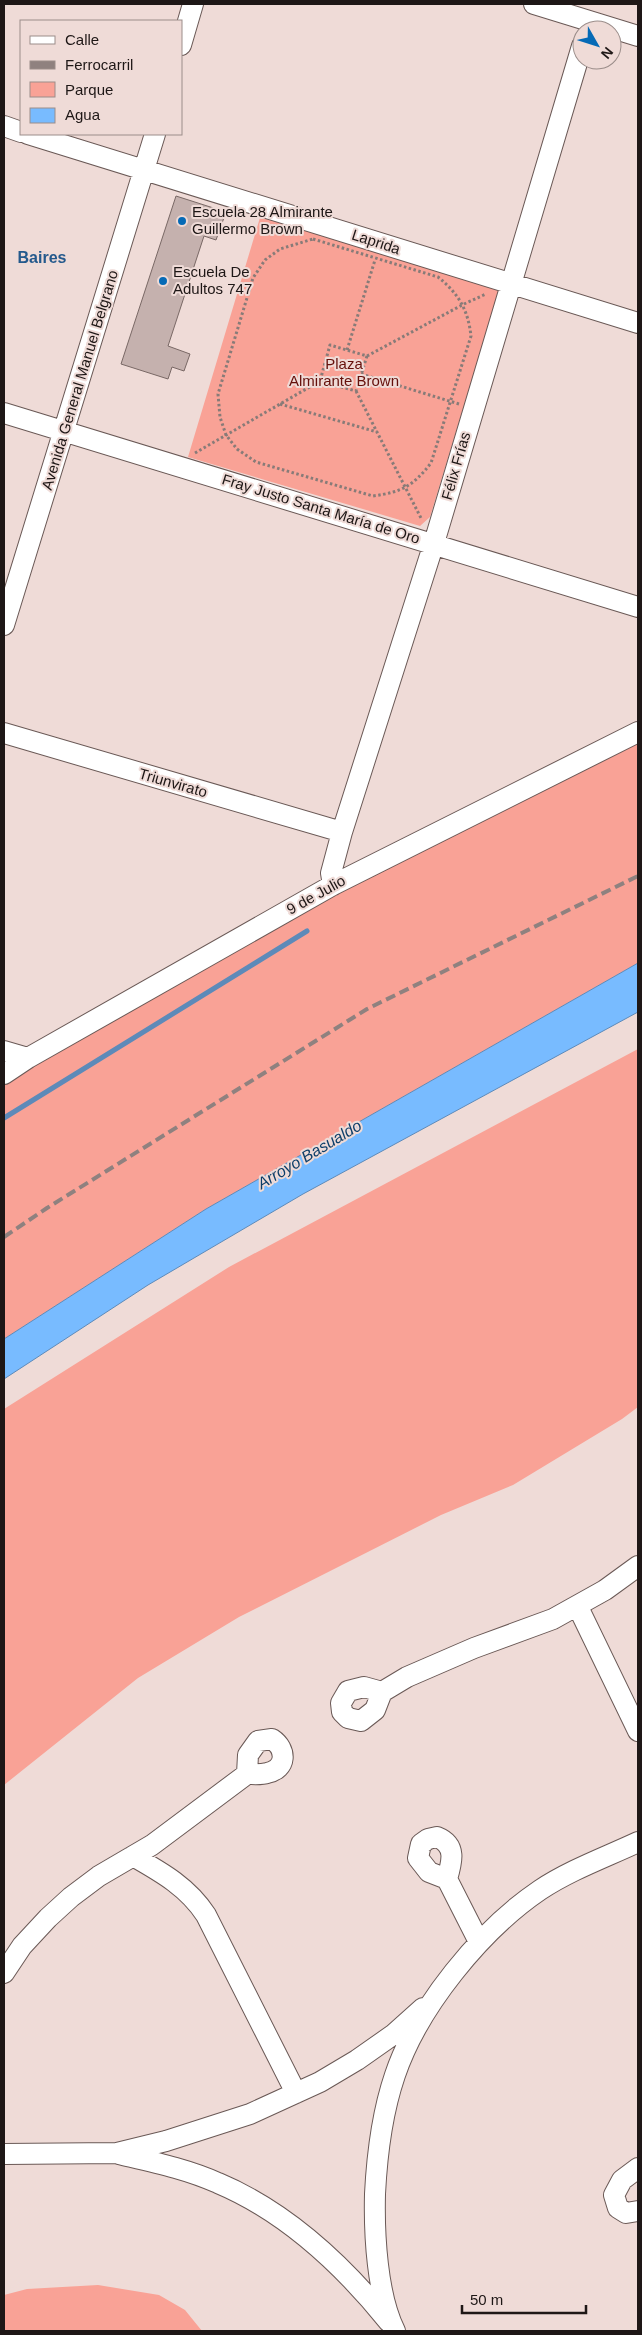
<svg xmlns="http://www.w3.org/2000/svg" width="642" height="2335" font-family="Helvetica,sans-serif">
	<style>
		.green { fill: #f9a296 }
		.water { fill: #78bbff; stroke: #5d8ab9 }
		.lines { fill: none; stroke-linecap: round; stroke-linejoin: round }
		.stream { stroke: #5d8ab9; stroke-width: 5 }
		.building { fill: #c5b1ae; stroke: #796865 }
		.minor-casing { stroke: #6a5956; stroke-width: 22 }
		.path { stroke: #887b78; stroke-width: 3; stroke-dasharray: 2.5 2.5; stroke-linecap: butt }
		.minor { stroke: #fff; stroke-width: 20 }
		.rail { stroke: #8f817f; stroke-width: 4; stroke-dasharray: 10 5; stroke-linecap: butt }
		.poi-dot { fill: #056ab6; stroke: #efdbd7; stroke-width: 2 }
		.labels { text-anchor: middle; stroke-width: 4; stroke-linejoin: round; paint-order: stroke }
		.poi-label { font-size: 15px; fill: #1e1716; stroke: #efdbd7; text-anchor: start }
		.street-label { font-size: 15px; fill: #1e1716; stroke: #efdbd7 }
		.park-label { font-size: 15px; fill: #66100b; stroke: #efdbd7 }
		.neighbourhood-label { font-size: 16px; font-weight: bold; fill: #24598c; stroke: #efdbd7 }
		.water-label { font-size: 16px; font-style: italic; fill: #0d3e69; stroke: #efdbd7 }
	</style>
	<rect width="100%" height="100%" fill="#efdbd7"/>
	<path class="green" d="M262,211L498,288V294L430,517L420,526L188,457Z
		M638,743V963L206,1209L4,1339V1085L34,1065L316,899Z
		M638,1049V1407L622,1419L513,1485L441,1515L239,1617L138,1678L4,1785V1409L229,1267Z
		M98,2285L159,2295L185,2310L202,2331H4V2295L27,2289Z"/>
	<path class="water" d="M638,963V1012L303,1194L148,1285L4,1379V1339L206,1209Z"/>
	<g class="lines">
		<path class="stream" d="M4,1118L307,931"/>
	</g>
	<path class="building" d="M176,196L226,212L216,240L204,236L168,346L190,354L184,371L172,367L168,379L121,364Z"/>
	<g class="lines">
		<defs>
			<path id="minor" d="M534,4L638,36
				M181,45L193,4
				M4,126L21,132
				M28,134L638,323
				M4,413L638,607
				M4,625L155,134
				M4,733L342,832
				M333,885L331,873L342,832L434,543L582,46
				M4,1051L28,1058
				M4,1074L28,1058L333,885L638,732
				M578,1607L638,1731
				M382,1692L364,1687L348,1691L341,1703L342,1712L348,1718L361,1721L375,1710L382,1692L407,1677L474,1648L553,1619L605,1590L638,1566
				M133,1856C161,1872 188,1887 206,1915L296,2093
				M447,1879C452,1862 457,1845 437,1837L428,1839L421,1844L418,1858L429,1872L447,1879L479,1942
				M4,1973L22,1946L48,1918L71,1897L99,1876L152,1845L247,1774C253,1774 261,1775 267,1773C287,1769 287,1749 272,1739L258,1741L248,1755L247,1774
				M4,2154L117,2153L166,2141L250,2114L320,2082L357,2060L394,2034L423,2008
				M119,2154C153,2162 187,2169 218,2183C287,2212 343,2265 389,2322
				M638,2168L622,2180L614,2195L618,2208L626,2213L638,2211
				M395,2331C377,2295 374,2234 375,2194C377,2154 382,2113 395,2075C418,2007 481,1930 540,1890C570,1870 606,1857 638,1842"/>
		</defs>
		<use href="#minor" class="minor-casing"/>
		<path class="path" d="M313,239L438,277C459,294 468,310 471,336L431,463C413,486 402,492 373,496L256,462L237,449L226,435L220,417L218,394L253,278L265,260L280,249Z
			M347,350L375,260
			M367,356L356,391L320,381L330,345L367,356L464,304L486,294
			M361,374L459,404
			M356,391L422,520
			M280,404L377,432
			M195,453L320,381"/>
		<use href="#minor" class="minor"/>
		<path class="rail" d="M4,1237L47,1208L367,1009L638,876"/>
	</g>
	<g class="poi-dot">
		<circle cx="182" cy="221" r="5"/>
		<circle cx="163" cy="281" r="5"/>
	</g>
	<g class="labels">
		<g class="poi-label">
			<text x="192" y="217">Escuela 28 Almirante<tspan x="192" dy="17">Guillermo Brown</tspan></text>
			<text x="173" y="277">Escuela De<tspan x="173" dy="17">Adultos 747</tspan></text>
		</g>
		<g class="street-label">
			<text transform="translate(376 242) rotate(18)" y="5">Laprida</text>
			<text transform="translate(80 380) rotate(-73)" y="5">Avenida General Manuel Belgrano</text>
			<text transform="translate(456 466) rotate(-74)" y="5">Félix Frías</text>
			<text transform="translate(321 509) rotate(17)" y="5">Fray Justo Santa María de Oro</text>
			<text transform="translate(173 783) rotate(16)" y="5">Triunvirato</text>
			<text transform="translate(316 895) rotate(-29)" y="5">9 de Julio</text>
		</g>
		<g class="park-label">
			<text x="344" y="369">Plaza<tspan x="344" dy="17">Almirante Brown</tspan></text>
		</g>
		<g class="neighbourhood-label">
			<text x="42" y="263">Baires</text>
		</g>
		<g class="water-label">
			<text transform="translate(309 1154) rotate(-31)" y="6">Arroyo Basualdo</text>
		</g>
	</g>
	<rect width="642" height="2335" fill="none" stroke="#1e1716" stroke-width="10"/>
	<rect x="20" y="20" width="162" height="115" fill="#efdbd7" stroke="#9b8d8a"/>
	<rect x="30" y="36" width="25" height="8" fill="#ffffff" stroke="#9b8d8a"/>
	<text x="65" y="45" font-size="15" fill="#1e1716">Calle</text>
	<rect x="30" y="61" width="25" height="8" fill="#8f817f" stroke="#9b8d8a"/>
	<text x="65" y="70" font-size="15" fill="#1e1716">Ferrocarril</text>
	<rect x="30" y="82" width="25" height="15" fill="#f9a296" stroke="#9b8d8a"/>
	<text x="65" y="95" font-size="15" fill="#1e1716">Parque</text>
	<rect x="30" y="108" width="25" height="15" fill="#78bbff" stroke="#9b8d8a"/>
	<text x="65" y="120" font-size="15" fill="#1e1716">Agua</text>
	<g transform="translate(597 45) rotate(129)"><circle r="24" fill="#efdbd7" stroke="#9b8d8a"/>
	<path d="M0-4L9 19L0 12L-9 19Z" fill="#056ab6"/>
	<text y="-8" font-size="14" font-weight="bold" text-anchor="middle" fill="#1e1716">N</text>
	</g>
	<path d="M462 2305v8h124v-8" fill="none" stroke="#1e1716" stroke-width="2.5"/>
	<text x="470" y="2305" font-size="15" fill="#1e1716" stroke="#efdbd7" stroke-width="4" paint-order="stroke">50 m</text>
</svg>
